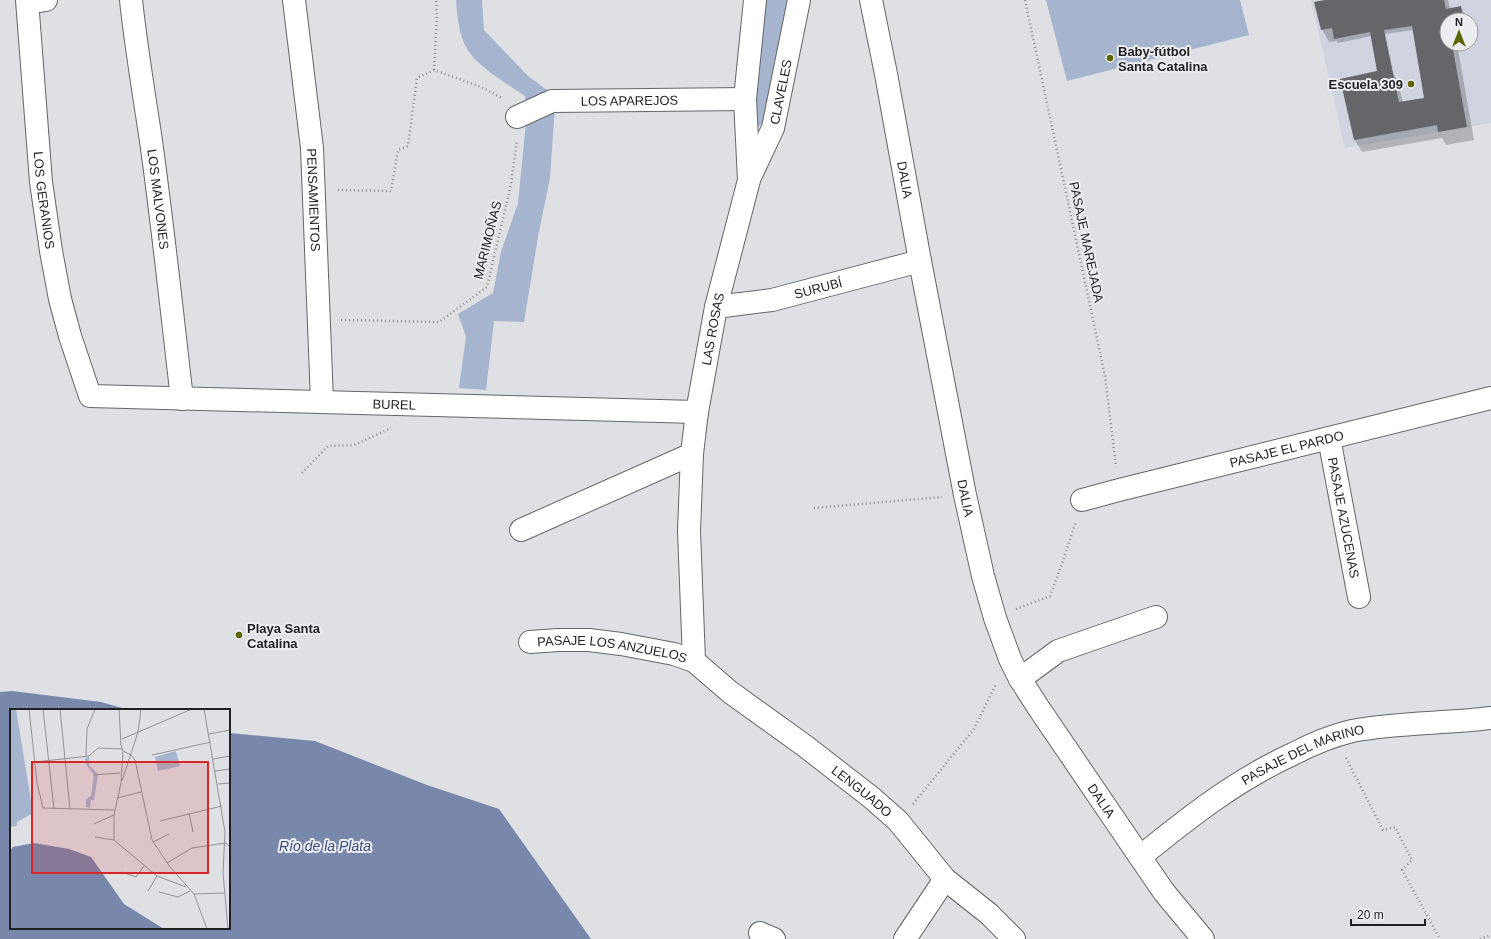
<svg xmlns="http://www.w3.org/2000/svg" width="1491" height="939" font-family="Arial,sans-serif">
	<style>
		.built { fill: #cfd4df; fill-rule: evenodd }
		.green { fill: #a7b4ce }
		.water { fill: #7887aa }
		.shadow { fill: #0003; fill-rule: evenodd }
		.building { fill: #646669; fill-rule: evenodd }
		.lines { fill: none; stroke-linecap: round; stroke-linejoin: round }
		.street-casing { stroke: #646669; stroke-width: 24 }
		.path { stroke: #8b8d90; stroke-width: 2.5; stroke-dasharray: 1 3; stroke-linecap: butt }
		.street { stroke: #fff; stroke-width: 22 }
		.poi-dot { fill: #5c6505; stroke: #ebedf1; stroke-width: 1.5 }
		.labels { text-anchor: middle; stroke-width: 4; stroke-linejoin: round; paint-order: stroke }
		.poi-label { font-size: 13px; font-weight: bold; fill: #1f2021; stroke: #ebedf1; text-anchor: start }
		.street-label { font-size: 13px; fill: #1f2021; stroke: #ebedf1 }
		.water-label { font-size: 14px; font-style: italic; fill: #394e7e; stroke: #ebedf1 }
		.inset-road { fill: none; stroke: #929396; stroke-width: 1 }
		.view { fill: #d62828; fill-opacity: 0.15; stroke: #d62828; stroke-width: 2 }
		.inset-edge { fill: none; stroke: #1f2021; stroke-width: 2 }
	</style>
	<rect width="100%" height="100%" fill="#dee0e4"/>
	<path class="built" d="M1311,0H1491V123L1345,148ZM1447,20H1471V44H1447Z"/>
	<path class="green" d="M456,0H482L484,30L528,76L554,95L555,106L550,178L539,231L524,322L494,321L486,390L459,388L466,337L458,314L493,293L501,252L518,203L527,113L525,96C505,82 480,69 467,49C459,36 457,15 456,0Z
		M761,0H787L766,118L763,124L759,126L755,125L752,107Z
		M1046,0H1240L1249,35L1067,81Z"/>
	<path class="water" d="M12,691L101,702L129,710H11V928H229V733L315,741L427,785L499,809L591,939H0V692Z"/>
	<path class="shadow" d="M1331,0H1448L1450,9L1461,7L1468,20H1447V44H1457L1474,140L1446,145L1442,138L1362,152L1355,140L1379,72L1372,36L1338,43L1337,41L1329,42L1322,29ZM1413,30L1425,99L1403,103L1398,82L1393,73L1385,34Z"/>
	<path class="building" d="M1325,0H1444L1446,9L1461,6L1463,20H1447V44H1452L1467,127L1438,132L1437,125L1354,140L1340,79L1377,71L1370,32L1334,39L1332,28L1321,30L1314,2ZM1412,26L1424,98L1399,102L1384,30Z"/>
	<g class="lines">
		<defs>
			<g id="street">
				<path id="s1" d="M27,0L41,182L51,251L60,299L70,336L90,396L697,412"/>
				<path id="s2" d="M131,0C136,47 144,94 151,141C163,227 172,313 182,399"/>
				<path id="s3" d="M294,0L312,148L322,401"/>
				<path id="s4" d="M871,0L886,74L920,261L965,495L983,576L995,618L1010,659L1020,679L1038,707L1140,857L1164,892L1203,939"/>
				<path d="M28,3L46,0"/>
				<path id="s5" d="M517,117L552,101L745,99"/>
				<path id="s6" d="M750,177L773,128L799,0"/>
				<path id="s7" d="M716,307L772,300L920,261"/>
				<path id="s8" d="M1329,438L1359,597"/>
				<path id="s9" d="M1082,500L1119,490L1491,398"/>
				<path d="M521,530L692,454"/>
				<path id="s10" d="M530,642L558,640H589L621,644L674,654L694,661L730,692L805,746L872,798L898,821L945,879L989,914L1014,939"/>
				<path id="s11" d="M694,661L689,531L692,454L697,412L716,307L749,180L745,99L755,0"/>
				<path d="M1020,679L1058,651L1156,617"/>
				<path id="s12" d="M1140,857C1188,818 1236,780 1293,754C1312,744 1331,736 1352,731C1397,722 1445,724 1491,718"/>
				<path d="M760,933L774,939"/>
				<path d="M905,939L945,879"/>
			</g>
		</defs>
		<use href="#street" class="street-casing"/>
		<path class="path" d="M1025,0L1105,376L1116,467
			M434,70L437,16L436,0
			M338,190L391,191L398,150L408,146L417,78L434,70L481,87L502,98
			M341,320L439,322L487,287L511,184L517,140
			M302,473L328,446L354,445L391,428
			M814,508L942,497
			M1016,609L1050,596L1062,564L1076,521
			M1346,758L1383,830L1395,827L1412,860L1402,870L1440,939
			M913,804L974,729L996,684
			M1480,939L1491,935"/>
		<use href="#street" class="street"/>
	</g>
	<g class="poi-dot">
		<circle cx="1110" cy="58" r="4"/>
		<circle cx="1411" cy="84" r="4"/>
		<circle cx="239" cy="635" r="4"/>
	</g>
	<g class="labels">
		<g class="poi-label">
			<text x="1118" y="56">Baby-fútbol<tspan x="1118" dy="15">Santa Catalina</tspan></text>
			<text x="1403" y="89" text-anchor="end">Escuela 309</text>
			<text x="247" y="633">Playa Santa<tspan x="247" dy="15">Catalina</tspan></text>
		</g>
		<g class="street-label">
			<text dy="5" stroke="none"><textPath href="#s6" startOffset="91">CLAVELES</textPath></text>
			<text dy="5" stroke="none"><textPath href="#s5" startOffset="116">LOS APAREJOS</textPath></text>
			<text dy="5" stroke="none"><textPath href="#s4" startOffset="183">DALIA</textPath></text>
			<text dy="5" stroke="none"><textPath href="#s2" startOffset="201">LOS MALVONES</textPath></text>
			<text dy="5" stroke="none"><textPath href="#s1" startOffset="201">LOS GERANIOS</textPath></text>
			<text dy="5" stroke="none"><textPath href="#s3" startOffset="201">PENSAMIENTOS</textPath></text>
			<text transform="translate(487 240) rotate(-76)" y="5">MARIMOÑAS</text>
			<text transform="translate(1087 242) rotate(78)" y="5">PASAJE MAREJADA</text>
			<text dy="5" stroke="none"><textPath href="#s7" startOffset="104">SURUBÍ</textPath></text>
			<text dy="5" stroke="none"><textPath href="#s11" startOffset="334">LAS ROSAS</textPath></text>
			<text dy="5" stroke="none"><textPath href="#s1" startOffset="707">BUREL</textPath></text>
			<text dy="5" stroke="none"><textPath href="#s9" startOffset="211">PASAJE EL PARDO</textPath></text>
			<text dy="5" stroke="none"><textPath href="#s4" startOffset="507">DALIA</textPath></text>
			<text dy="5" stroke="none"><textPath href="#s8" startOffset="81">PASAJE AZUCENAS</textPath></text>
			<text dy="5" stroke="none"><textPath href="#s10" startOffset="83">PASAJE LOS ANZUELOS</textPath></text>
			<text dy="5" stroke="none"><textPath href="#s12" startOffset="194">PASAJE DEL MARINO</textPath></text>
			<text dy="5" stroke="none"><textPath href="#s10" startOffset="379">LENGUADO</textPath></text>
			<text dy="5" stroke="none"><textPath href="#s4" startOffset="843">DALIA</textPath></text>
		</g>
		<g class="water-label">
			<text x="325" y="851">Río de la Plata</text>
		</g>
	</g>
	<g transform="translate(10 709)">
		<rect width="220" height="220" fill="#dee0e4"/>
		<path d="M0,0H6L23,104L7,113V117L0,118ZM166,42L170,57L148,62L145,48ZM79,48V56L88,65L84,91H81L80,99L76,98V90L81,87L84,66L76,55L75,49Z" fill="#a7b4ce"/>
		<path d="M24,134L59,140L81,148L114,195L154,220H0V141L3,138Z" fill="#7887aa"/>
		<path class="inset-road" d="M19,0L27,74L33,99L105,101M33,0L44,100M50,0L60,100M109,0L111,36L113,42L121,46L125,51L142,131L160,158L184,185L197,220M194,0L215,123L213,164L218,220M199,25L220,21M112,30L182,0M142,46L201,33M76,47L77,20L85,0M203,50L220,47M25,53L79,47L88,39L112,40M205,62L220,60M83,66L110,64M112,72L128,23L131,0M208,75L220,74M107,89L131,83M179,104L183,123M150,112L212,97M84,115L104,106M85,128L104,131L147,167L176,178M104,131V106L111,74L113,42M143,133L159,125M157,154L182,139L216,134L220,138M112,163L126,168L134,157M138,182L147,167M149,183L168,188L180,182M184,185L214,184"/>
		<path class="view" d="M22,53H198V164H22Z"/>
		<rect width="220" height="220" class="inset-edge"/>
	</g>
	<g transform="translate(1459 32)"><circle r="19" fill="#ebedf1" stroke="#999b9e"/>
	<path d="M0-3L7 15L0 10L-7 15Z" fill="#5c6505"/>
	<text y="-6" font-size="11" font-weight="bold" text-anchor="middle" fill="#1f2021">N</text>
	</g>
	<path d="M1351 919v6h74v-6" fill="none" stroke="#1f2021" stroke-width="2"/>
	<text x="1357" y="919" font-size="12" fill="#1f2021" stroke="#ebedf1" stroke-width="3" paint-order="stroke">20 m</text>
</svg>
